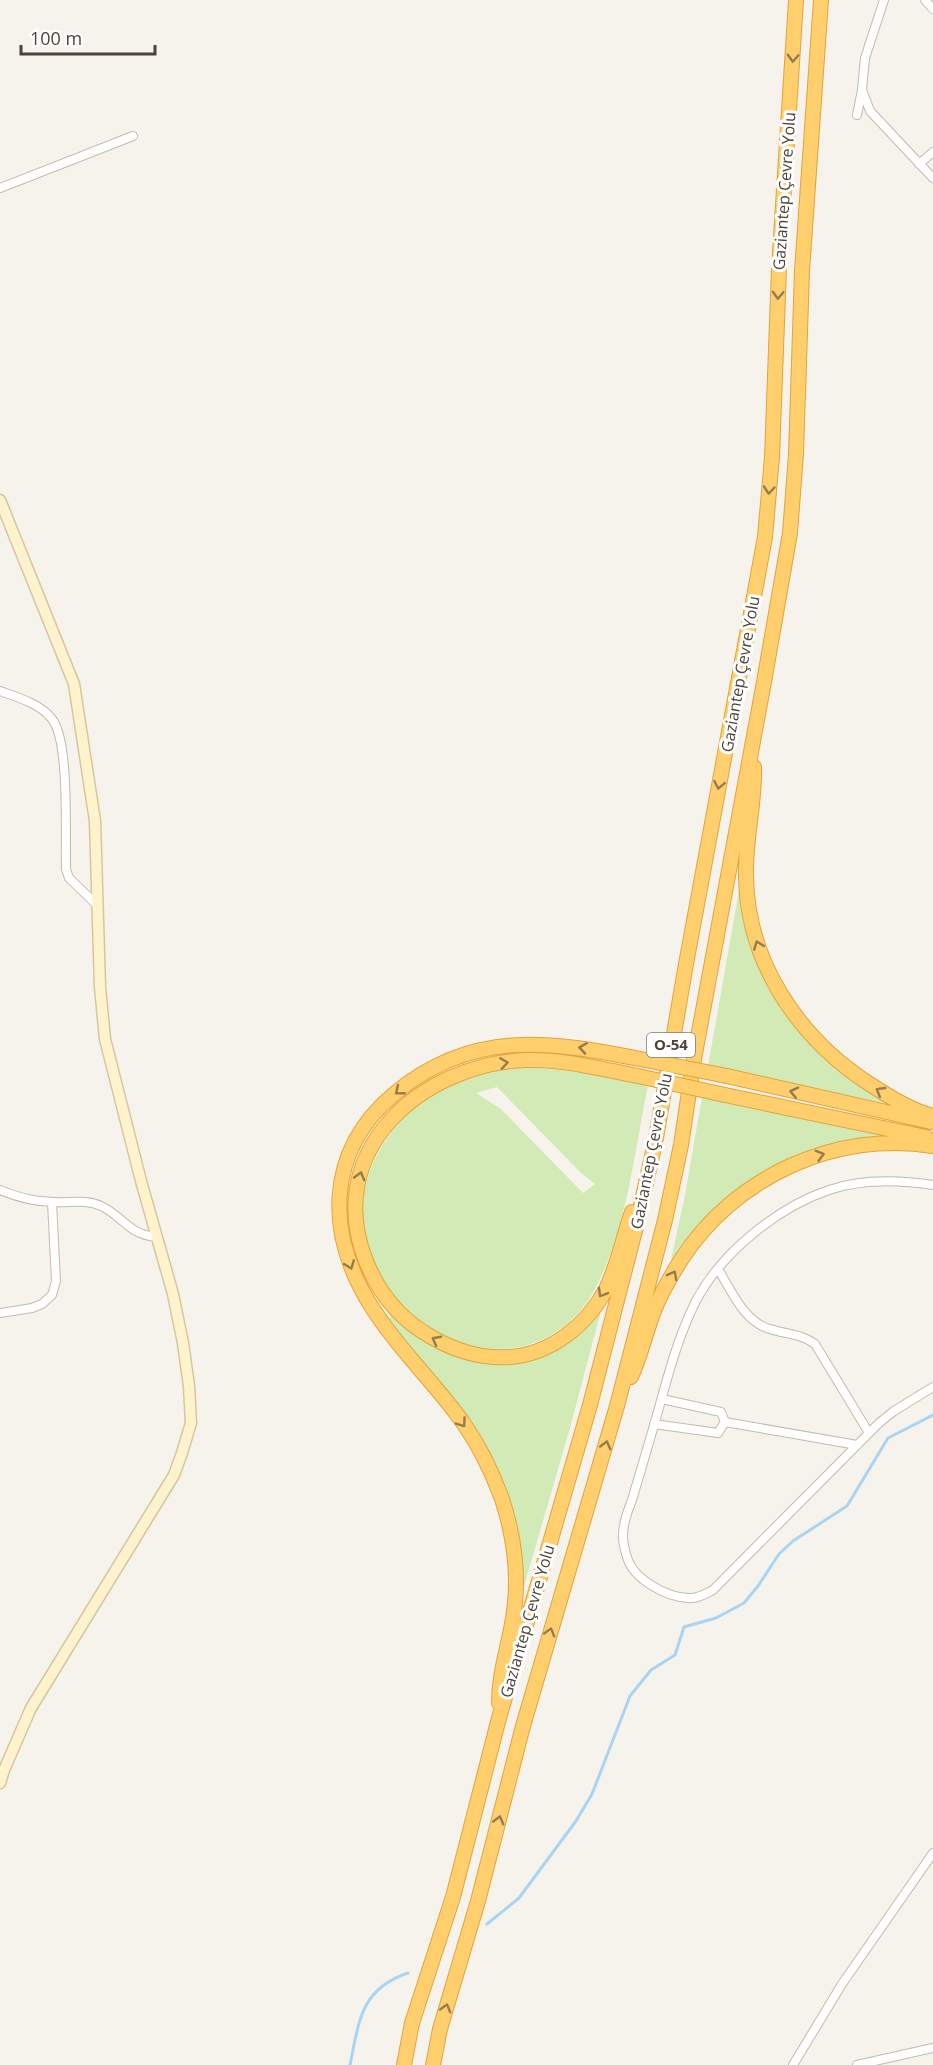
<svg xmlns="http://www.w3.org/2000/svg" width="933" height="2065" font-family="'Open Sans',sans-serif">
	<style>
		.green { fill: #d2eab5; fill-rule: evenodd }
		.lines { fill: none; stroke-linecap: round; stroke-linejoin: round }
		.stream { stroke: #a9d4f2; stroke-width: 3 }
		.street-casing { stroke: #c2bbae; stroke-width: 10 }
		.secondary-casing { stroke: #d6c79b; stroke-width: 13 }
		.highway-casing { stroke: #e0a43c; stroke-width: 16 }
		.street { stroke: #fff; stroke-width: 8 }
		.secondary { stroke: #fff3cd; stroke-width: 10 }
		.highway { stroke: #ffcf6e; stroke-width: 14 }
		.highway-bridge-casing { stroke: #e0a43c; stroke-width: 16; stroke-linecap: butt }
		.highway-bridge { stroke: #ffcf6e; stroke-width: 14 }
		.oneway { stroke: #937c4e }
		.labels { text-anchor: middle; stroke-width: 6; stroke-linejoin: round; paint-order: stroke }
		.shield { fill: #fff; stroke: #817c74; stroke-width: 1.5 }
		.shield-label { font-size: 15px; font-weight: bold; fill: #4b4439 }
		.street-label { font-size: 16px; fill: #4b4439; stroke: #fff }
	</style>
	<rect width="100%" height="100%" fill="#f6f3ec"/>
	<path class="green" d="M740,885C741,899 741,914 745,927C763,986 798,1037 847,1076C861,1087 879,1096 894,1105L708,1066Z
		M520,1067L585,1072L648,1085C634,1153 627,1233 592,1294C580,1315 561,1332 539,1341C461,1374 364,1298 362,1216C362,1188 370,1164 386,1140C407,1108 446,1081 484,1073C496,1070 508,1069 520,1067ZM497,1087L580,1172L595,1184L583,1193L501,1109L476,1093Z
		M702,1097L892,1135V1137C869,1140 845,1142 823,1147C749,1166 714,1207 670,1265L685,1195Z
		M373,1298L390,1318L392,1312C409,1325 426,1341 444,1351C483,1372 535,1367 570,1340C582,1331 592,1317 602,1307L570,1428L522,1593L503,1484L385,1318Z"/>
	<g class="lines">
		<path class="stream" d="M487,1924L519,1898L576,1821L592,1794L630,1696L651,1670L675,1655L684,1627L716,1618L744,1603L758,1586L779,1554L793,1541L847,1506L888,1438L933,1415
			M350,2065C359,2022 360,1989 408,1973"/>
		<defs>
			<path id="street" d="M884,0L865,58L862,90L870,111L933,178
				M925,0L933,9
				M857,115L862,90
				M919,164L933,152
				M0,188L133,136
				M0,691C17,697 41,704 52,719C70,741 65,837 66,869L69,878L98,906
				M933,1185C900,1180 861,1179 829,1190C778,1207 721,1253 696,1301C674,1344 664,1393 650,1439C644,1459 638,1479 632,1500C629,1508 625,1517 624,1526C622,1535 624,1548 627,1557C633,1579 666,1597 688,1598C697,1599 705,1594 713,1590L879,1423L894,1411L933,1387
				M0,1190C17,1197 36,1202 54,1202C70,1203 86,1199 101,1206C123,1216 128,1235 157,1237
				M718,1269C731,1290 744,1322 770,1329C785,1334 802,1334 815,1344L869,1433
				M0,1313L32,1308L42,1304L52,1295L56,1281L52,1202
				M662,1399L721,1412L725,1422L857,1445
				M654,1424L718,1433L725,1422
				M793,2065L842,1984L933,1853
				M857,2065L933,2048"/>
			<path id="secondary" d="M0,500L74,684L95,821L100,987L105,1039L141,1181L173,1294L183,1343L189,1386L191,1423L182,1453L174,1475L31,1708L4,1770L0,1783"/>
			<path id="highway" d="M754,767C755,804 745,839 746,876C747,962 798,1037 868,1083C888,1096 910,1110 933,1116
				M727,1076L931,1122
				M725,1095L926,1137
				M632,1212C623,1237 618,1265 606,1289C587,1325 551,1354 510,1357C482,1359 458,1352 433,1338C402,1321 379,1294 366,1261C322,1151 421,1064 526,1060C563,1059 601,1069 638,1076
				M631,1377C641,1355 646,1331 655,1308C662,1292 672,1274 681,1260C734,1177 836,1130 933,1146
				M499,1703C499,1674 507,1652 512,1624C520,1583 515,1539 502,1499C492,1472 480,1447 464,1424C436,1384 399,1350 373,1309C326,1236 324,1153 394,1094C472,1029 549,1041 640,1059
				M404,2065L412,2023L453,1897L499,1718L590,1405L638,1219L656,1138L686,964L765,537L772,457L779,268L796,0
				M433,2065L440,2029L478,1901L523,1726L617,1406L665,1220L681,1145L694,1059L764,682L790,533L796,454L802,271L821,0"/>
		</defs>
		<use href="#street" class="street-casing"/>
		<use href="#secondary" class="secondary-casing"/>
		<use href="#highway" class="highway-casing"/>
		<use href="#street" class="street"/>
		<use href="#secondary" class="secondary"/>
		<use href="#highway" class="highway"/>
		<defs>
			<path id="highway-bridge" d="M640,1059L727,1076
				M638,1076L725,1095"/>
		</defs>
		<use href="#highway-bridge" class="highway-bridge-casing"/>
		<use href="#highway-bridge" class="highway-bridge"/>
	</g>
	<defs><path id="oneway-chevron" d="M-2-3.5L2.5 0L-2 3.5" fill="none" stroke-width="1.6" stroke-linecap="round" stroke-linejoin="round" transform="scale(1.5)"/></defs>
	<g class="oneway">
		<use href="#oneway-chevron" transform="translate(793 58) rotate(93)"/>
		<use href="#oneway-chevron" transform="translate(778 295) rotate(92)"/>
		<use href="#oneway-chevron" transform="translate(769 490) rotate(95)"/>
		<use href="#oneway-chevron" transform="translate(719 785) rotate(101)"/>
		<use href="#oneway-chevron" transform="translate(758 945) rotate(-111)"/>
		<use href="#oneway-chevron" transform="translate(583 1048) rotate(-171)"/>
		<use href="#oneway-chevron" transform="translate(504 1063) rotate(-8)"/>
		<use href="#oneway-chevron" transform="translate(399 1091) rotate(141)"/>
		<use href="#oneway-chevron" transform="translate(880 1091) rotate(-149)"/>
		<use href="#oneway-chevron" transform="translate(794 1092) rotate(-167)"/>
		<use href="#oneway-chevron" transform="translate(820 1155) rotate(-16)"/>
		<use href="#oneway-chevron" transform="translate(360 1176) rotate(-75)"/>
		<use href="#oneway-chevron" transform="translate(350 1265) rotate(69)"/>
		<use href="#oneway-chevron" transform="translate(673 1275) rotate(-62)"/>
		<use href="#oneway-chevron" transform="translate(602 1293) rotate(120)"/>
		<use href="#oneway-chevron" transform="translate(436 1340) rotate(-152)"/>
		<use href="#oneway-chevron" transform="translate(462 1423) rotate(55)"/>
		<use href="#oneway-chevron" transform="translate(606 1445) rotate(-75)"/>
		<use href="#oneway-chevron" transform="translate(550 1632) rotate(-74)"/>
		<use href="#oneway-chevron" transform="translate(499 1820) rotate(-75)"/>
		<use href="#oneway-chevron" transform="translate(446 2008) rotate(-74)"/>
	</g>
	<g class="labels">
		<rect class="shield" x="647" y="1033" width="48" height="24" rx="4.5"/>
		<g class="shield-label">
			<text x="671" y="1050">O-54</text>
		</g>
		<g class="street-label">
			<text transform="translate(784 191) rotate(-86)" y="6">Gaziantep Çevre Yolu</text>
			<text transform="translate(740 674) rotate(-80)" y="6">Gaziantep Çevre Yolu</text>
			<text transform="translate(651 1151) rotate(-79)" y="6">Gaziantep Çevre Yolu</text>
			<text transform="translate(527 1621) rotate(-74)" y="6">Gaziantep Çevre Yolu</text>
		</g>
	</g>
	<path d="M21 45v9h134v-9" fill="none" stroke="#4b4439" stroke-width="3"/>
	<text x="30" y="45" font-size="18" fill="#4b4439" stroke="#ffffff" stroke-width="4.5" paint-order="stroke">100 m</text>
</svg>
